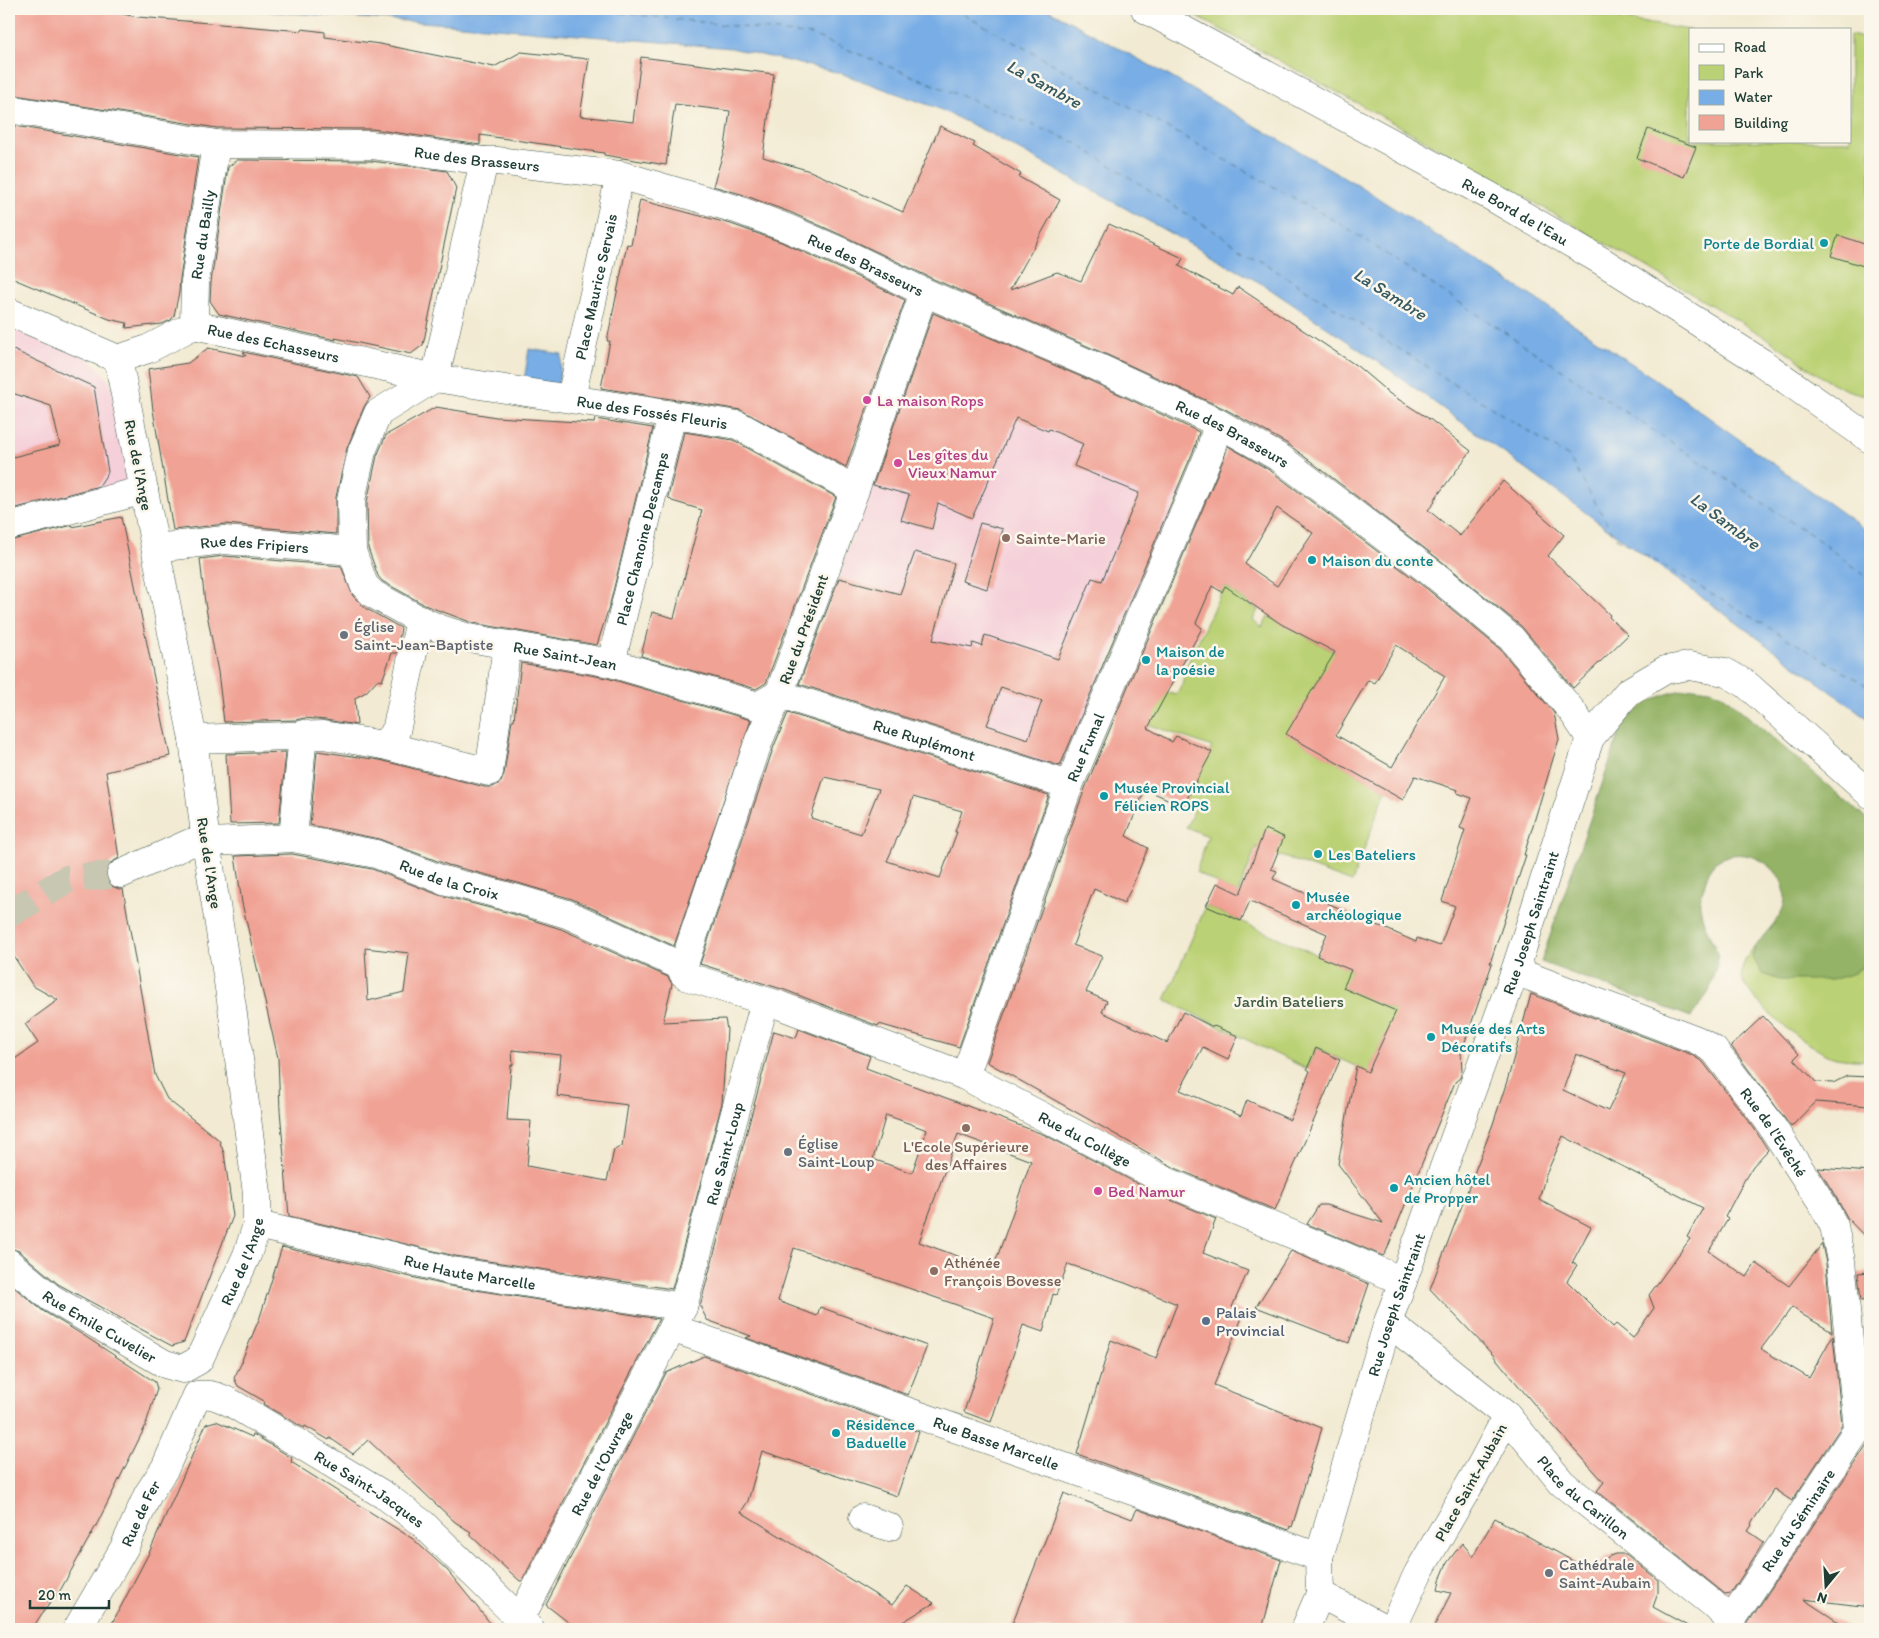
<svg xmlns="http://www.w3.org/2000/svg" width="1879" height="1638" font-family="Itim,sans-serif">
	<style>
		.built { fill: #f5cfd9 }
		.green { fill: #bbd175; stroke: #6d8754 }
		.forest { fill: #94b366; stroke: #5a784d }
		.water { fill: #78ade5; stroke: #4c758c }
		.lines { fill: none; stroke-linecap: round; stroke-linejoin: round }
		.ferry { stroke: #355960; stroke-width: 1; stroke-dasharray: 6 5; stroke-linecap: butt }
		.building { fill: #f0a294; fill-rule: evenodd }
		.minor-tunnel { stroke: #c8c7b2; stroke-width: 28; stroke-dasharray: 28 14; stroke-linecap: butt }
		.minor-casing { stroke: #3f574c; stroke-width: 29 }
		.major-casing { stroke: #3f574c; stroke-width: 29 }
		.minor { stroke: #fff; stroke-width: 28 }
		.major { stroke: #fff; stroke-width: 28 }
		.culture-dot { fill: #0f9aa8; stroke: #fbf7ec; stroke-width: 2 }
		.hotel-dot { fill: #d1479c; stroke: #fbf7ec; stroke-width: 2 }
		.education-dot { fill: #8d6e63; stroke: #fbf7ec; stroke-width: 2 }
		.worship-dot { fill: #6b7280; stroke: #fbf7ec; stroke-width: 2 }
		.service-dot { fill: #5c6f8a; stroke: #fbf7ec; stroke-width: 2 }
		.labels { text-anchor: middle; stroke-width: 5; stroke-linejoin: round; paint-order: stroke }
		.street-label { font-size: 16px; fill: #1f3d34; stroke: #fbf7ec }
		.culture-label { font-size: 16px; fill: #0d838f; stroke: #fbf7ec; text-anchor: start }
		.hotel-label { font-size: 16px; fill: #b23c85; stroke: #fbf7ec; text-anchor: start }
		.education-label { font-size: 16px; fill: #785e54; stroke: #fbf7ec; text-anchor: start }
		.worship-label { font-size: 16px; fill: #5b616d; stroke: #fbf7ec; text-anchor: start }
		.park-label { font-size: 16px; fill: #3e5b41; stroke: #fbf7ec }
		.service-label { font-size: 16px; fill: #4e5e75; stroke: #fbf7ec; text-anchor: start }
		.water-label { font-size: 18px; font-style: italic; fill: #355960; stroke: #fbf7ec }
	</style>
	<rect width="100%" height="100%" fill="#fbf7ec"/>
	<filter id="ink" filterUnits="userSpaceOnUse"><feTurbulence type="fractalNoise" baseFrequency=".02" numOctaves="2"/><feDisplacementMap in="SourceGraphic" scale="10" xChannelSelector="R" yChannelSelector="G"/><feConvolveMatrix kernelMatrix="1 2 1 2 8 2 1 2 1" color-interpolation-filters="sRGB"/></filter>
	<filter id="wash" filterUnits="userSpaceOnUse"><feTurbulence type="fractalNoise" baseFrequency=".0096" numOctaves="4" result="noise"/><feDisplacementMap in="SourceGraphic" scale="20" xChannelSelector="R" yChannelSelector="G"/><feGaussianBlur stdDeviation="1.12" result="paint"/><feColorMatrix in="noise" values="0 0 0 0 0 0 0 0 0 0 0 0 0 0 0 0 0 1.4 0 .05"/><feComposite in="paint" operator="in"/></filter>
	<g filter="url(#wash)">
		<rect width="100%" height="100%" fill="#f2ead2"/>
		<path class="built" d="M9,323L86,357L102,371L111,385L130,482L9,515Z
			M1076,373L1098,382L1083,415L1135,466L1182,488L1060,774L1012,758L1018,735L959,715L842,618L853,581L838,577L872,484L908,496L929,500L978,387L1073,377Z"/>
		<path class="green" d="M1182,9H1558L1690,30V141H1850V35L1870,39V395C1836,393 1808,366 1780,347C1755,330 1729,315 1702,300C1531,199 1358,101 1182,9Z
			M1224,586L1258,610L1253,620L1262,627L1268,616L1336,653L1287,734L1386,790L1352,882L1256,847L1238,894L1196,872L1208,836L1186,827L1196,807L1184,804L1212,747L1147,724L1163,691L1176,695L1182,684L1187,665Z
			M1206,906L1351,970L1344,988L1401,1013L1385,1036L1366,1077L1364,1070L1316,1048L1307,1069L1165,1000Z
			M1755,946L1752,956L1854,973L1870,961V1061C1859,1060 1847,1060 1836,1058C1812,1052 1747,1001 1742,977C1740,966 1748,954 1755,946Z"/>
		<path class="forest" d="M1694,688L1710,690L1722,694L1870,822V961L1854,973L1832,980H1781L1762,974L1752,956C1758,934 1785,921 1785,897C1785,865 1743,843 1717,861C1710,866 1706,879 1704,887C1702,893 1699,900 1700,906C1702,923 1712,940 1719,956L1709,992L1691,1017L1541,962L1623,723C1646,700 1662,693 1694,688Z"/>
		<path class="water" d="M231,9H1047L1164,73L1351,181L1536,299L1662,384L1870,533V720L1390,370L1264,285L989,133L937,108L840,73L731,48L449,24Z
			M529,349L562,354L558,386L524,381Z"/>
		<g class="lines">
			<path class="ferry" d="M588,9L812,35L1074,142L1569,457L1615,537L1870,687
				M954,9L1339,223L1813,536L1870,580"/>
		</g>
		<g id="blocks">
			<path class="building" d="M9,9H95L138,17L302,31V29L325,32V37L380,44L494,67L521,52L589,59L580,116L633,122L641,57L774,74L763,157L810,171L903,212L940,126L975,143L973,146L1021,174L1019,177L1060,200L1010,290L1057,272L1081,281L1109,224L1183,258L1179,266L1233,295L1238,287L1357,366L1390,394L1431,420L1471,451L1434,500L1435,502L1428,510L1460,536L1503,481L1564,535L1548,556L1610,615L1609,617L1628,635L1573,688L1521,626L1445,564L1288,444L1225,409L1103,353L931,278L850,239L792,213L741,194L713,186L725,147L730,111L675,104L666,165L604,155V153L480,135V145L372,129L217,128L9,94Z
				M9,125L198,157L180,279L179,292L174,316L171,320L162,324L126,328L127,323L109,319L9,277Z
				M1648,129L1696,147L1684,177L1637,158Z
				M237,160L371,161L447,171L456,188L423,345L411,354L335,338L336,340L219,314L210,301L211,282L228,167Z
				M640,200L731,224L781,242L837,267L905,300L846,467L741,410L601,388L610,341H607L627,244L631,245Z
				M1838,235L1870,246V268L1831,256Z
				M933,313L1091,381L1199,432L1195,447L1060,766L799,684L839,578L900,594L915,552L954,563L933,640L972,648L973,643L982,646L985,635L1058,659L1092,578L1102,581L1139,493L1074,466L1083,444L1049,429L1048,431L1016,418L972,518L938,503L932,529L901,520L909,495L873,485ZM1001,687L1042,701L1028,739L987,725Z
				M9,348L94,387L108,472L99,486L9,510V458L60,445L51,406L9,392Z
				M208,348L246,356L243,352L358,377L370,397L364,407L347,448L336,497V534L225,524L173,530L153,410L148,369L188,363Z
				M436,407L496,417L594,423L595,419L653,428L610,604L597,645L473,623L427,606L382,581L378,576L368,548L367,502L377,456L386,435Z
				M684,432L733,440L836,497L766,683L756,689L641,656L652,612L674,618L702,510L672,501L668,497Z
				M1228,446L1271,471L1426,588L1500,649L1554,713L1559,739L1524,855H1526L1490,963L1492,964L1461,1053L1462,1070L1460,1078L1455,1082L1386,1252L1383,1256L1307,1224L1319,1205H1326L1383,1223L1338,1164L1356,1066L1368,1072L1396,1011L1343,988L1351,970L1317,956L1327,934L1250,901L1241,921L1206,906L1217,883L1240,894L1265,829L1284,837L1271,869L1277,871L1273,879L1416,942L1417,938L1440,946L1455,906L1442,901L1465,830L1460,828L1472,798L1457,793L1458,790L1415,776L1403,800L1286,734L1335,652L1281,624L1225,586L1222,592L1212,586L1196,623L1202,628L1148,728L1172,742L1176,736L1212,752L1183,806L1145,789L1126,836L1148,848L1131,889L1124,903L1094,889L1073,945L1102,956L1086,992L1107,1001L1102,1012L1167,1043L1183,1012L1213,1027L1214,1026L1238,1036L1228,1059L1203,1047L1180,1090L1241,1116L1247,1100L1290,1120L1310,1071L1307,1069L1316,1048L1340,1060L1275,1210L1175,1168L987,1062L1084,791L1224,458ZM1277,508L1313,533L1277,586L1245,564ZM1396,645L1445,676L1392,767L1336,735L1368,680L1375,683Z
				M121,517L170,756L106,772L119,858L109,864L105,873L107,881L112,886L119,889H123L155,1075L167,1099L219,1140L224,1153L233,1216L184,1342L172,1346L58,1284L19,1251L9,1248V1063L38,1043L25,1024L58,1000L33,986L9,949V541L73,525L72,527Z
				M980,523L1003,529L987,589L962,581Z
				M224,556L341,566L353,596L365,608L401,628L397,653H392L382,681L377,680L366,692L355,698L357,725L325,720L304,718L296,720L224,722L218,672L205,603L200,559Z
				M521,663L607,678L751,720L674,946L572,899L518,883L448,865L379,839L310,825L317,751L380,760L485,787H493L501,782L504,774L512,720H514Z
				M788,713L1049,795L959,1047L879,1024L878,1026L785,990L700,964L774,746ZM824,777L879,789L861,834L811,818ZM913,797L962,811L955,832H957L940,878L887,861L908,814Z
				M286,752L279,823L230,824L226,754Z
				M292,854L372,869L439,895L510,913L561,929L668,977L672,984L663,1022L725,1019L727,1030L722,1103L672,1289L455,1256L289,1216L280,1110L278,1058L242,903L235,856ZM365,948L409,953L404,992L368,1001ZM512,1050L561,1055L557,1096L628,1105L622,1146L614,1150L607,1181L527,1166L531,1121L507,1120L511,1065H513Z
				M1531,994L1690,1054L1703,1062L1754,1128L1768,1150L1753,1166L1745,1179L1725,1217L1728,1219L1709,1251L1747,1277L1756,1263L1789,1286L1822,1244L1826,1263L1832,1332L1803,1315L1792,1307L1761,1349L1809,1378L1833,1335L1842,1425L1792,1501L1774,1489L1751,1524L1752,1525L1748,1531L1764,1542L1731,1593L1725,1594L1597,1491L1604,1482L1533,1403L1493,1355L1430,1289L1493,1124L1509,1075ZM1576,1054L1626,1073L1608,1111L1563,1090ZM1563,1136L1703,1208L1687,1237L1690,1239L1649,1295L1654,1308L1633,1338L1616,1324L1613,1327L1567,1281L1577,1265L1572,1263L1591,1227L1539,1200L1545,1177Z
				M1763,1016L1799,1054L1794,1059L1816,1082L1833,1083L1847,1076L1870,1077V1106L1815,1102L1791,1127L1731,1046Z
				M799,1029L870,1056L866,1068L1045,1135L1161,1196L1216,1219L1203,1253L1248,1271L1232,1307L1244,1313L1214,1385L1322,1428L1292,1527L1290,1526L1289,1530L1077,1454L1111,1340L1156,1358L1177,1304L1125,1283L1068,1264L1056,1295L1053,1294L1043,1332L1023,1325L991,1422L964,1412L994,1318L794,1248L778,1301L817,1316L820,1307L927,1346L908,1395L746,1338L751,1336L707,1320L700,1306L774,1031L796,1038ZM886,1115L927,1130L912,1173L873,1159ZM958,1134L1031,1161L993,1269L919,1242Z
				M1818,1168L1870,1172V1242L1848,1219L1836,1197Z
				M282,1247L450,1286L659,1319L522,1581H520L498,1561L469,1534L471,1532L455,1522L368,1440L353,1454L330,1438L329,1440L305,1426L304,1428L263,1404L264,1401L238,1386L234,1378L243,1360H242L260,1317Z
				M1291,1251L1369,1284L1349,1343L1256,1307Z
				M1870,1272V1300L1861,1301L1858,1273Z
				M9,1283L43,1311L83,1335L155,1382L157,1389L145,1427L98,1522L61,1589L41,1615L32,1629H9Z
				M1870,1342V1395L1865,1344Z
				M704,1356L919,1432L897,1496L762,1451L748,1501L741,1512L892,1605L907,1586L934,1603L891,1629H577L546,1605L666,1373Z
				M216,1421L252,1437L253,1434L292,1458L291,1462L413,1539L447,1570L495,1629H109L149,1553L206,1424Z
				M1870,1440V1607L1803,1599L1849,1629H1744Z
				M1064,1493L1132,1519L1137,1509L1281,1560L1262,1629H1010Z
				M1495,1518L1589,1570L1608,1557L1616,1554H1626L1658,1580V1593L1653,1607L1693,1629H1433L1451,1593L1438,1590L1440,1580L1447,1563L1462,1543L1473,1556Z"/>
		</g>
	</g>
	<g filter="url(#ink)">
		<use href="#blocks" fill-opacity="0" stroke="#3f574c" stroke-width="1"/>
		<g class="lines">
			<path class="minor-tunnel" d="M9,914L67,879L121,874"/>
			<defs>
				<g id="minor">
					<path id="s1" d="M9,109L216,144L372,145L484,161H497L620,175L736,209L787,228L844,253L924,292L1097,367L1218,423L1280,458L1436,576L1511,638L1572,711L1590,738"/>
					<path id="s2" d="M924,292L855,490L779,694L759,740L683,967V973L688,977L779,1005L965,1076L1168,1182L1403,1281"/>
					<path d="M9,312L118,359"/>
					<path id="s3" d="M194,325L195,281L216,144"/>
					<path id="s4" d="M118,359L148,349L194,325L435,378L738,425L855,490"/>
					<path id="s5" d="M435,378L378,413L362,451L351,500L352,551L364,585L373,594L420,620L441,629L469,638L611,663L758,706L779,694L1069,785"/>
					<path d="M435,378L484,161"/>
					<path id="s6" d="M571,398L620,175"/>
					<path d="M9,526L144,490"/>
					<path id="s7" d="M156,548L224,540L352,551"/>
					<path id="s8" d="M611,663L672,415"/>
					<path d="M193,739L323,735L383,745L489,772L507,646"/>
					<path d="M383,745L396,731L420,620"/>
					<path d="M293,838L303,734"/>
					<path id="s9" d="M121,874L190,843L293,838L376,854L443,880L514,898L567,914L683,967"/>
					<path id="s10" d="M1515,971L1697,1040L1714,1050L1767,1119L1823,1205L1834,1226L1841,1261L1858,1429"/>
					<path id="s11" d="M965,1076L1069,785L1210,452L1218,423"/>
					<path id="s12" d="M257,1225L393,1256L452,1271L683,1307"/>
					<path id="s13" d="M9,1263L51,1298L165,1364L183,1369L199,1360L247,1255L257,1225V1193L232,1007L206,842L193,739L118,359"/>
					<path d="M1388,1322L1507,1416L1481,1465L1418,1573L1392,1629"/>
					<path id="s14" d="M672,1328L1319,1557"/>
					<path id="s15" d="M1507,1416L1562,1483L1712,1603L1731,1621L1727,1629"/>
					<path d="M863,1518L889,1527"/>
					<path d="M1320,1594L1386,1629"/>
					<path id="s16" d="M1731,1621L1858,1429L1870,1423"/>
					<path id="s17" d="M77,1629L124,1548L148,1494L165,1468L197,1395C213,1393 222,1398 235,1405L387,1497L423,1524L530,1629"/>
					<path id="s18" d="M519,1629L520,1619L683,1307L765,1001"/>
					<path id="s19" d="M1305,1629L1320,1594L1319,1557L1388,1322L1515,971L1590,738L1628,692L1665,670L1689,666L1725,672L1746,684L1870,794"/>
				</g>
				<g id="major">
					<path id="s20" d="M1145,9L1490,196L1600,260L1761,362L1870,439"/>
				</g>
			</defs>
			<use href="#minor" class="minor-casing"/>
			<use href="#major" class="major-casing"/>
			<use href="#minor" class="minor"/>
			<use href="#major" class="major"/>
		</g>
	</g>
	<g class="culture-dot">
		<circle cx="1824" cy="243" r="5"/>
		<circle cx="1312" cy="560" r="5"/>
		<circle cx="1146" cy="660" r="5"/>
		<circle cx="1104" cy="796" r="5"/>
		<circle cx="1318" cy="854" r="5"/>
		<circle cx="1296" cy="905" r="5"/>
		<circle cx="1431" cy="1037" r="5"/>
		<circle cx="1394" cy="1188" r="5"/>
		<circle cx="836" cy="1433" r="5"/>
	</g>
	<g class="hotel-dot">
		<circle cx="867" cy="400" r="5"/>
		<circle cx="898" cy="463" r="5"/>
		<circle cx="1098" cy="1191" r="5"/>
	</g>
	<g class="education-dot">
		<circle cx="1006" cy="538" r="5"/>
		<circle cx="966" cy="1128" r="5"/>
		<circle cx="934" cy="1271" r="5"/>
	</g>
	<g class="worship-dot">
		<circle cx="344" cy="635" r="5"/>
		<circle cx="788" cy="1152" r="5"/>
		<circle cx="1549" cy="1573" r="5"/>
	</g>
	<circle class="service-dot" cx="1206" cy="1321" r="5"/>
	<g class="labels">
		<g class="street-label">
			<text dy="6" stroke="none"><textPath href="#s1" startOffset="472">Rue des Brasseurs</textPath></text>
			<text dy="6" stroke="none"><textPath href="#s20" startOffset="422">Rue Bord de l'Eau</textPath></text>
			<text dy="6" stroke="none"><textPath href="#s3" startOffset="91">Rue du Bailly</textPath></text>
			<text dy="6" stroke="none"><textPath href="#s1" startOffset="878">Rue des Brasseurs</textPath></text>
			<text dy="6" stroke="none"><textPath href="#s6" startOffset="114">Place Maurice Servais</textPath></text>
			<text dy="6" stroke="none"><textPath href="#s4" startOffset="165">Rue des Echasseurs</textPath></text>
			<text dy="6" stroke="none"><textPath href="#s4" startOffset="550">Rue des Fossés Fleuris</textPath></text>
			<text dy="6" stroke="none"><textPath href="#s1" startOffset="1282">Rue des Brasseurs</textPath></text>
			<text transform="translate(139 465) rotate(79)" y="6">Rue de l'Ange</text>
			<text dy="6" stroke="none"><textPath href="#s8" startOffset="128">Place Chanoine Descamps</textPath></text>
			<text dy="6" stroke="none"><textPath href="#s7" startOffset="99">Rue des Fripiers</textPath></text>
			<text transform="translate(803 629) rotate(-70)" y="6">Rue du Président</text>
			<text dy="6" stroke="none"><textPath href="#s5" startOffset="462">Rue Saint-Jean</textPath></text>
			<text dy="6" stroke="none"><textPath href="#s5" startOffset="838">Rue Ruplémont</textPath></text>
			<text dy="6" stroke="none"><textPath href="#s11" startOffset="350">Rue Fumal</textPath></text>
			<text transform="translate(210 863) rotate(81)" y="6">Rue de l'Ange</text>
			<text dy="6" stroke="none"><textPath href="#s9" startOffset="341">Rue de la Croix</textPath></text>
			<text dy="6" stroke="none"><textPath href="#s19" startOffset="744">Rue Joseph Saintraint</textPath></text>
			<text dy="6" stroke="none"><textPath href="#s10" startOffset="316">Rue de l'Evêché</textPath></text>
			<text dy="6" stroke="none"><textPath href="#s2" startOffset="1159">Rue du Collège</textPath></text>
			<text dy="6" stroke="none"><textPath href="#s18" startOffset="521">Rue Saint-Loup</textPath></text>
			<text dy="6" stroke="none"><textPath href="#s13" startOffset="331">Rue de l'Ange</textPath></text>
			<text dy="6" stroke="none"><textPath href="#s12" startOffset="218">Rue Haute Marcelle</textPath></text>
			<text dy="6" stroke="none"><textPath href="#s19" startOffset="339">Rue Joseph Saintraint</textPath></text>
			<text dy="6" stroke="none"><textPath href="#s13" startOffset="111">Rue Emile Cuvelier</textPath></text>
			<text dy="6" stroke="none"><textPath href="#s14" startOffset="344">Rue Basse Marcelle</textPath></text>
			<text dy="6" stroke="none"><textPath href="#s18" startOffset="186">Rue de l'Ouvrage</textPath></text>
			<text transform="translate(1470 1482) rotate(-61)" y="6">Place Saint-Aubain</text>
			<text dy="6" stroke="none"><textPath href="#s17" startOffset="462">Rue Saint-Jacques</textPath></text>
			<text dy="6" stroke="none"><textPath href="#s15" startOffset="112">Place du Carillon</textPath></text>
			<text dy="6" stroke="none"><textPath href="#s17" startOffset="132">Rue de Fer</textPath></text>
			<text dy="6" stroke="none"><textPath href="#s16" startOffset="121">Rue du Séminaire</textPath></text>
		</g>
		<g class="culture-label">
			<text x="1814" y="249" text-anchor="end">Porte de Bordial</text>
			<text x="1322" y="566">Maison du conte</text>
			<text x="1156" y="657">Maison de<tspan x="1156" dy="18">la poésie</tspan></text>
			<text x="1114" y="793">Musée Provincial<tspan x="1114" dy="18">Félicien ROPS</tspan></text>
			<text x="1328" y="860">Les Bateliers</text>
			<text x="1306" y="902">Musée<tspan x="1306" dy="18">archéologique</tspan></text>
			<text x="1441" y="1034">Musée des Arts<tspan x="1441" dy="18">Décoratifs</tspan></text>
			<text x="1404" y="1185">Ancien hôtel<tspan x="1404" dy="18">de Propper</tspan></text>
			<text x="846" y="1430">Résidence<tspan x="846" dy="18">Baduelle</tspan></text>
		</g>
		<g class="hotel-label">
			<text x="877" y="406">La maison Rops</text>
			<text x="908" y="460">Les gîtes du<tspan x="908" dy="18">Vieux Namur</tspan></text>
			<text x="1108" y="1197">Bed Namur</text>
		</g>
		<g class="education-label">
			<text x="1016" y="544">Sainte-Marie</text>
			<text x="966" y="1152" text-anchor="middle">L'Ecole Supérieure<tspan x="966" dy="18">des Affaires</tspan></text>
			<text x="944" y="1268">Athénée<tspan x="944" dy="18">François Bovesse</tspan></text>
		</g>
		<g class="worship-label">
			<text x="354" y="632">Église<tspan x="354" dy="18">Saint-Jean-Baptiste</tspan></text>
			<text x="798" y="1149">Église<tspan x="798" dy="18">Saint-Loup</tspan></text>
			<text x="1559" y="1570">Cathédrale<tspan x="1559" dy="18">Saint-Aubain</tspan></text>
		</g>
		<g class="park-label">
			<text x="1289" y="1007">Jardin Bateliers</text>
		</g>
		<g class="service-label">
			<text x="1216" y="1318">Palais<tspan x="1216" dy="18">Provincial</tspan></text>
		</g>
		<g class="water-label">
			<text transform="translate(1044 84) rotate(29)" y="6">La Sambre</text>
			<text transform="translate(1390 294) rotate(32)" y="6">La Sambre</text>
			<text transform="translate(1725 521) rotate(37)" y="6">La Sambre</text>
		</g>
	</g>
	<rect width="1879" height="1638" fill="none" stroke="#fbf7ec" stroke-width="30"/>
	<rect x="1689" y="28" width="162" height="115" fill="#fbf7ec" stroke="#a3ada2"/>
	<rect x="1699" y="44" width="25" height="8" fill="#ffffff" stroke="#a3ada2"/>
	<text x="1734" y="52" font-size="15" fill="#1f3d34">Road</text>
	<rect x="1699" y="65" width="25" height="15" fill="#bbd175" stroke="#a3ada2"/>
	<text x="1734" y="78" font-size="15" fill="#1f3d34">Park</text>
	<rect x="1699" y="90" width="25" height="15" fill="#78ade5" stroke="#a3ada2"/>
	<text x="1734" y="102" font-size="15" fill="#1f3d34">Water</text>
	<rect x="1699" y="115" width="25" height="15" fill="#f0a294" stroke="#a3ada2"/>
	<text x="1734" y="128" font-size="15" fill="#1f3d34">Building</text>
	<g transform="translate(1826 1586) rotate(198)" stroke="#fbf7ec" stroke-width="4" paint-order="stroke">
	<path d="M0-4L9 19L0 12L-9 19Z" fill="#1f3d34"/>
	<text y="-8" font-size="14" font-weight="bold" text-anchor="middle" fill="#1f3d34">N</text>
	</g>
	<path d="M30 1600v8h79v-8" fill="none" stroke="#1f3d34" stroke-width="2.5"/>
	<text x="38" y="1600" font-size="15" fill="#1f3d34" stroke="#fbf7ec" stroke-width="4" paint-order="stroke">20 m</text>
</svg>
